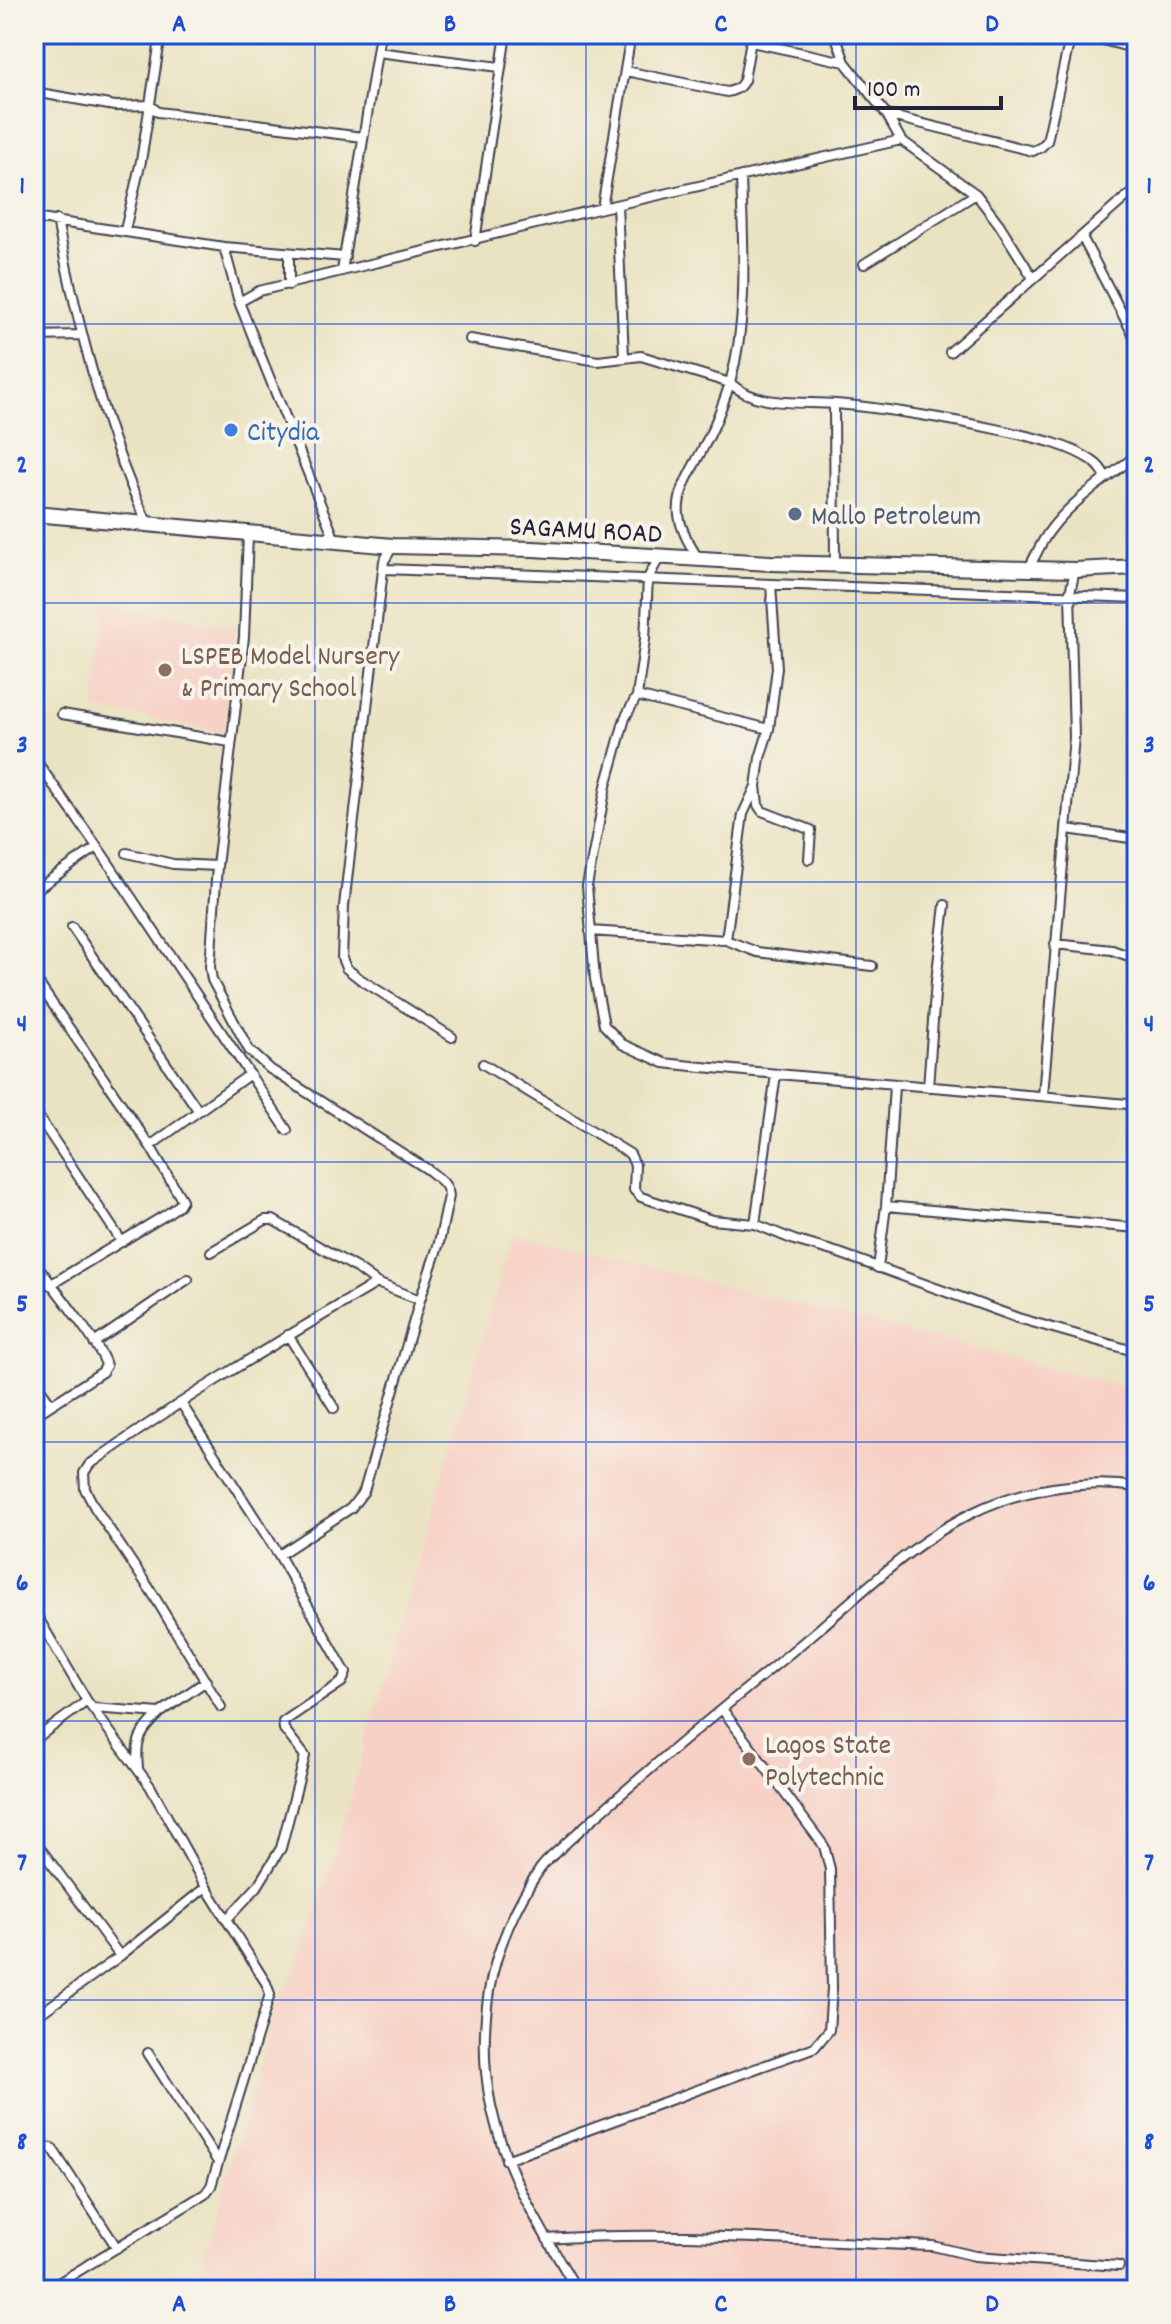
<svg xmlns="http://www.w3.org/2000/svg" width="1171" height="2324" font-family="Dekko,sans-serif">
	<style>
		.built { fill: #f7d1c6 }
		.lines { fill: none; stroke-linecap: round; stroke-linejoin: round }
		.minor-casing { stroke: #403f4f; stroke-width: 12 }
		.trunk-casing { stroke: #403f4f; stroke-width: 18 }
		.minor { stroke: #fff; stroke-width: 8 }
		.trunk { stroke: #fff; stroke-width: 14 }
		.grid { fill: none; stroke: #1d4ed8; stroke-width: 2; stroke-opacity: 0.55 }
		.shop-dot { fill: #3f7fe0; stroke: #f7f3e8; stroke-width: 3 }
		.service-dot { fill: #5c6f8a; stroke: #f7f3e8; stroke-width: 3 }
		.education-dot { fill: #8d6e63; stroke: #f7f3e8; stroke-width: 3 }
		.labels { text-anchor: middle; stroke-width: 8; stroke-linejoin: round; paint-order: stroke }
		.shop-label { font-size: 28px; fill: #366cbe; stroke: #f7f3e8; text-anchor: start }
		.service-label { font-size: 28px; fill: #4e5e75; stroke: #f7f3e8; text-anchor: start }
		.street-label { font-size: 28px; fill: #22223b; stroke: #f7f3e8 }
		.education-label { font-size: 28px; fill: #785e54; stroke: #f7f3e8; text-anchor: start }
		.neatline { fill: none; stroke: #1d4ed8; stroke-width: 3 }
		.grid-label { font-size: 26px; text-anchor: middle; font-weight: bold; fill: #1d4ed8 }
	</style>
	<rect width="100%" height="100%" fill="#f7f3e8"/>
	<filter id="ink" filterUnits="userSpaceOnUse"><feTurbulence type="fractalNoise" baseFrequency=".0125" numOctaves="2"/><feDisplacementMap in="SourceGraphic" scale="16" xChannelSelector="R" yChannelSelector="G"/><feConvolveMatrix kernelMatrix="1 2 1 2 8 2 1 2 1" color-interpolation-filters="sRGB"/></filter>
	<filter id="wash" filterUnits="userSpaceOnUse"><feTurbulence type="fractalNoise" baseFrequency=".006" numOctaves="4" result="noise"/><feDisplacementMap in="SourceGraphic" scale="32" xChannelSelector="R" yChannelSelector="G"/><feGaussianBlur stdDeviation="1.8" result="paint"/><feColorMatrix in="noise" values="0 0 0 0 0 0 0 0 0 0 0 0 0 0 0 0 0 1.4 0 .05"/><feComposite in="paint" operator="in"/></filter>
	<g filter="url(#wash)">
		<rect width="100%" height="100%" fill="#eae3c3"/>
		<path class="built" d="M106,603L235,627L224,732L94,708Z
			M513,1233L1137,1390V2290H194L274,2013L300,1961L323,1893Z"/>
	</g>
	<g filter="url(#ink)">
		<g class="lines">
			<defs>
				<path id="minor" d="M835,34L845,62L887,115L901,140L976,194
					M1079,34L1137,49
					M751,42L845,62
					M377,52L500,67
					M626,71L727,92C736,90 740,88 744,80L752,34
					M34,92L115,106L150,105L158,112L363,137
					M887,115L1033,151L1041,147L1047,141L1071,34
					M741,176C743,246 749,315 730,383C757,408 801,401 836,404C892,409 949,419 1005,431C1034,438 1065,443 1091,460C1099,465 1103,470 1106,478
					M617,205L624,356
					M602,208L631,34
					M34,218L224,247L345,257
					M57,220C76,319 105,435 149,526
					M125,230L141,161L161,34
					M1082,237L1137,342
					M475,241L506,34
					M224,247L239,302L335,540
					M864,264L976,194L999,224L1033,278
					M342,271L380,34
					M289,285V253
					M239,302L259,291L602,208L901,140
					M34,336L82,335
					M470,339L598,361L641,356L730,383C723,404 715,427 704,446C694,467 676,491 679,515C681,531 691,547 699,560
					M950,352L1125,198L1137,191
					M834,404L835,563
					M248,534L244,637L217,866L210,967L212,980L249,1050L270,1069L427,1169C437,1177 448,1183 449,1196L439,1243L420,1300L364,1491L351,1508L279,1555
					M393,546L384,561L344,906L342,958L346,968L360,979L452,1037
					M659,558L648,578L645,639L637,696L625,718L606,786L587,886L595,979L604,1025L622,1044L664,1063C821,1080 979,1089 1137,1105
					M1029,568C1036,555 1042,540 1051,529C1074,499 1107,478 1137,455
					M385,569L1137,598
					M637,696L769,729
					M62,714L230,742
					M34,758L103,855L287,1130
					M756,786L758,805L762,811L811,830L809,859
					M1067,829L1137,839
					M127,853L173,864L217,866
					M34,891L97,847
					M72,927L198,1110
					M590,931L726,940L757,952L872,966
					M726,940L743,814L756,786L760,758L769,729L777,668L771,585
					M1055,944L1112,950L1137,959
					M34,977L150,1146L182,1200L179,1205L167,1214L50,1285
					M483,1064L630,1154L635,1165L634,1190L641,1197L712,1220L755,1224L794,1240L839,1253L1018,1318L1137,1352
					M928,1087L936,981L945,905
					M1043,1095L1074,737L1070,593L1075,570
					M34,1110L122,1242
					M150,1146L250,1074
					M886,1206L1137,1228
					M755,1224L776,1074
					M211,1252L265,1220H273L358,1269L377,1283L420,1300
					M34,1261C49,1282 103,1347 106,1366L102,1372L34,1416
					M878,1268L886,1206L894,1086
					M288,1335L334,1408
					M94,1343L188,1279
					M34,1380L51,1404
					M181,1403L279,1555L346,1673L342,1682L283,1722L284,1729L305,1756L281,1848L257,1887L228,1918
					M34,1611L87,1701L150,1786L206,1887L266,1983L270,1994L211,2186L205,2194L47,2290
					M221,1707L151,1591L95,1508L85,1489L84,1473L89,1465C181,1399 279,1341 377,1283
					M93,1708L160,1713L206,1681
					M34,1740L87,1701
					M138,1768C135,1740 140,1733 159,1714
					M34,1840L120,1956
					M34,2018L120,1956L206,1887
					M148,2053L218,2162
					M34,2150L42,2146L52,2148L117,2248
					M506,2160L815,2047L829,2030L832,1988L830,1869L824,1846L722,1709
					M547,2239C676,2230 805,2242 933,2246L975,2256L1119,2266
					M577,2290C517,2188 470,2115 489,1991C496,1949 516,1904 540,1869C546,1860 557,1852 565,1844C592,1819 619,1796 647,1772C703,1723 762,1677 819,1629C867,1588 915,1541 972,1513C1020,1489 1085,1479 1137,1487"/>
				<path id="trunk" d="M34,514L393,546L533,549L770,563L1075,570L1137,567"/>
			</defs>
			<use href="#minor" class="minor-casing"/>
			<use href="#trunk" class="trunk-casing"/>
			<use href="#minor" class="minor"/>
			<use href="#trunk" class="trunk"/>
		</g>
	</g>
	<path class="grid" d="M315,34V2290M586,34V2290M856,34V2290M34,324H1137M34,603H1137M34,882H1137M34,1162H1137M34,1442H1137M34,1721H1137M34,2000H1137"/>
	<circle class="shop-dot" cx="231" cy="430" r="8"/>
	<circle class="service-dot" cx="795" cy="514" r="8"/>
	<g class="education-dot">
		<circle cx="165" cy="670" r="8"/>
		<circle cx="749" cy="1759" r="8"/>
	</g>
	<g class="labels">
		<g class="shop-label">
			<text x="247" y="440">Citydia</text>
		</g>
		<g class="service-label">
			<text x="811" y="524">Mallo Petroleum</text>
		</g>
		<g class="street-label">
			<text transform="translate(586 528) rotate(3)" y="10">SAGAMU ROAD</text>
		</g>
		<g class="education-label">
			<text x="181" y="664">LSPEB Model Nursery<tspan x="181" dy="32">&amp; Primary School</tspan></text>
			<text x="765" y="1753">Lagos State<tspan x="765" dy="32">Polytechnic</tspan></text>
		</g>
	</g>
	<rect width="1171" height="2324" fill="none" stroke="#f7f3e8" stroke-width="88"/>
	<path d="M855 96v12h146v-12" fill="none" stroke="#22223b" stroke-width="4"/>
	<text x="867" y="96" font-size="24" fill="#22223b" stroke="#f7f3e8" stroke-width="6" paint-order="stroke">100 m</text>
	<rect x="44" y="44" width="1083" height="2236" class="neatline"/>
	<g class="grid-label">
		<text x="179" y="31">A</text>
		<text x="450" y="31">B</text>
		<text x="721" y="31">C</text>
		<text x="992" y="31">D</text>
		<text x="22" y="193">1</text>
		<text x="1149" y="193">1</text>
		<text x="22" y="472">2</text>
		<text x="1149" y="472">2</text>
		<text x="22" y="752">3</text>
		<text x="1149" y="752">3</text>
		<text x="22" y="1031">4</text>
		<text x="1149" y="1031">4</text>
		<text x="22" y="1311">5</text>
		<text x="1149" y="1311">5</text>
		<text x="22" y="1590">6</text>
		<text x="1149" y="1590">6</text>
		<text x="22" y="1870">7</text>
		<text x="1149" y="1870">7</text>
		<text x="22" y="2149">8</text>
		<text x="1149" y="2149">8</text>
		<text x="179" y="2311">A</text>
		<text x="450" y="2311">B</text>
		<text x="721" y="2311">C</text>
		<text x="992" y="2311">D</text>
	</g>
</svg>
